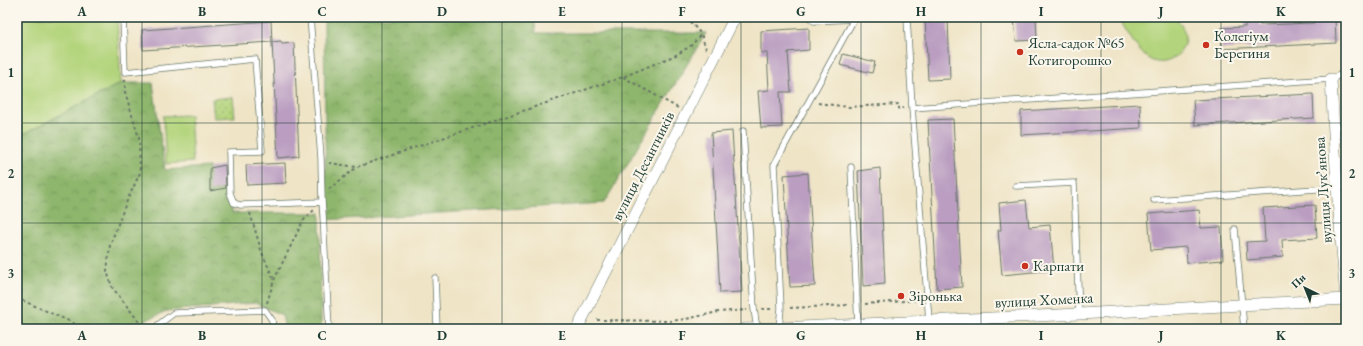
<svg xmlns="http://www.w3.org/2000/svg" width="1363" height="346" font-family="'EB Garamond',serif">
	<style>
		.green { fill: #b3d47c; stroke: #698858 }
		.forest { fill: url(#forest-crowns); stroke: #567a50 }
		.park { fill: url(#park-dots); stroke: #698858 }
		.building { fill: #ba9dc1 }
		.lines { fill: none; stroke-linecap: round; stroke-linejoin: round }
		.service-casing { stroke: #687767; stroke-width: 7 }
		.minor-casing { stroke: #687767; stroke-width: 12 }
		.path { stroke: #687767; stroke-width: 2; stroke-dasharray: 3 3; stroke-linecap: butt }
		.service { stroke: #fff; stroke-width: 5.5 }
		.minor { stroke: #fff; stroke-width: 11 }
		.grid { fill: none; stroke: #1f3d34; stroke-width: 1; stroke-opacity: 0.55 }
		.poi-dot { fill: #c8321e; stroke: #fbf7ec; stroke-width: 1.5 }
		.labels { text-anchor: middle; stroke-width: 4; stroke-linejoin: round; paint-order: stroke }
		.poi-label { font-size: 15px; fill: #1f3d34; stroke: #fbf7ec; text-anchor: start }
		.street-label { font-size: 15px; fill: #1f3d34; stroke: #fbf7ec }
		.neatline { fill: none; stroke: #1f3d34; stroke-width: 1.5 }
		.grid-label { font-size: 13px; text-anchor: middle; font-weight: bold; fill: #1f3d34 }
	</style>
	<defs>
		<pattern id="forest-crowns" width="20" height="18" patternUnits="userSpaceOnUse"><rect width="20" height="18" fill="#8eb66c"/><path d="M2 6a3 3 0 1 1 6 0M12 15a3 3 0 1 1 6 0" fill="none" stroke="#73955a"/></pattern>
		<pattern id="park-dots" width="8" height="8" patternUnits="userSpaceOnUse"><rect width="8" height="8" fill="#b3d47c"/><path d="M2 2h.1M6 6h.1" fill="none" stroke="#91ad66" stroke-width="1.8" stroke-linecap="round"/></pattern>
	</defs>
	<rect width="100%" height="100%" fill="#fbf7ec"/>
	<filter id="ink" filterUnits="userSpaceOnUse"><feTurbulence type="fractalNoise" baseFrequency=".025" numOctaves="2"/><feDisplacementMap in="SourceGraphic" scale="8" xChannelSelector="R" yChannelSelector="G"/><feConvolveMatrix kernelMatrix="1 2 1 2 8 2 1 2 1" color-interpolation-filters="sRGB"/></filter>
	<filter id="wash" filterUnits="userSpaceOnUse"><feTurbulence type="fractalNoise" baseFrequency=".012" numOctaves="4" result="noise"/><feDisplacementMap in="SourceGraphic" scale="16" xChannelSelector="R" yChannelSelector="G"/><feGaussianBlur stdDeviation="0.9" result="paint"/><feColorMatrix in="noise" values="0 0 0 0 0 0 0 0 0 0 0 0 0 0 0 0 0 1.4 0 .05"/><feComposite in="paint" operator="in"/></filter>
	<g filter="url(#wash)">
		<rect width="100%" height="100%" fill="#efe4c6"/>
		<path class="green" d="M17,17H117L121,83L20,136L17,139Z
			M1118,17H1176C1180,23 1184,29 1185,36C1186,55 1165,69 1149,59C1138,53 1125,28 1118,17Z
			M190,115L193,162L166,164L163,116Z"/>
		<path class="forest" d="M324,17H534L536,33H706L604,203L326,220Z
			M121,83H153L165,170L209,167V192L228,188L232,213H320L321,329H285L282,315L255,303L167,311L140,323L141,329H17V139L20,136Z"/>
		<path class="park" d="M233,97L235,117L214,118L212,99Z"/>
		<g id="blocks">
			<path class="building" d="M925,17H948L950,79L928,80Z
				M1014,17H1036L1037,40L1016,41Z
				M1245,17H1260V25L1314,23V17H1335L1336,43L1222,49L1221,28L1245,27Z
				M271,21L272,42L143,50L142,30Z
				M809,28V50L788,52L791,92H780L782,127L761,128L758,91L769,90L767,53H761V31Z
				M281,41L282,44L294,43L299,156L278,158L272,42Z
				M843,54L875,62L872,73L840,65Z
				M1313,94L1314,118L1195,125L1193,100Z
				M1140,104L1141,128L1021,135V111Z
				M953,119L962,287L937,289L928,120Z
				M732,131L742,292L720,293L711,133Z
				M285,163L286,183L247,185L246,165Z
				M225,165L226,188L210,191V168Z
				M880,168L885,284L863,286L858,171Z
				M808,173L815,286L790,287L784,175Z
				M1026,200L1029,227L1050,225L1054,270L1002,275L998,230H1001L999,203Z
				M1315,205L1317,238L1282,240L1283,257L1247,260L1246,242L1265,241L1263,208Z
				M1199,210L1201,228L1221,227L1223,260L1187,263L1186,247L1151,250L1148,214Z"/>
		</g>
	</g>
	<g filter="url(#ink)">
		<use href="#blocks" fill-opacity="0" stroke="#687767" stroke-width="1"/>
		<g class="lines">
			<defs>
				<path id="service" d="M123,17L125,72L255,59L262,151L229,152L230,193L234,203L240,205L322,202
					M310,17L321,158L322,202L323,215L329,329
					M809,17L814,21L854,19L855,17
					M907,17L912,108L929,320
					M1345,17L1346,53
					M912,108L1331,79L1342,74L1346,65
					M743,131L754,309L757,329
					M851,167L857,305L858,324
					M1016,186L1074,183L1079,314
					M1154,200L1346,187
					M1235,229L1244,329
					M435,278L437,329
					M779,328L781,308L774,165L854,19
					M157,329L158,325L174,313L265,310L272,320L273,329"/>
				<path id="minor" d="M577,329L735,17
					M744,329L779,328L1079,314L1346,299L1337,187L1331,79"/>
			</defs>
			<use href="#service" class="service-casing"/>
			<use href="#minor" class="minor-casing"/>
			<path class="path" d="M686,17L701,34L706,49
				M623,77L678,108
				M125,79V92L139,138L140,173L126,203L110,245L107,271L112,287L140,323L141,329
				M818,103L849,107L899,104V109L904,108
				M329,163L357,167
				M329,189L357,167L623,77L676,55L692,45L701,34
				M250,213L262,253L274,280
				M17,298L87,329
				M267,303L274,280L303,221L314,210
				M865,304L919,300
				M790,308L849,305
				M762,309H773
				M597,320L670,321L686,319L718,312L747,310"/>
			<use href="#service" class="service"/>
			<use href="#minor" class="minor"/>
		</g>
	</g>
	<path class="grid" d="M142,17V329M262,17V329M382,17V329M502,17V329M622,17V329M741,17V329M861,17V329M981,17V329M1101,17V329M1221,17V329M17,123H1346M17,223H1346"/>
	<g class="poi-dot">
		<circle cx="1206" cy="45" r="4"/>
		<circle cx="1020" cy="52" r="4"/>
		<circle cx="1025" cy="266" r="4"/>
		<circle cx="901" cy="296" r="4"/>
	</g>
	<g class="labels">
		<g class="poi-label">
			<text x="1214" y="41">Колегіум<tspan x="1214" dy="17">Берегиня</tspan></text>
			<text x="1028" y="48">Ясла-садок №65<tspan x="1028" dy="17">Котигорошко</tspan></text>
			<text x="1033" y="271">Карпати</text>
			<text x="909" y="301">Зіронька</text>
		</g>
		<g class="street-label">
			<text transform="translate(643 166) rotate(-63)" y="5">вулиця Десантників</text>
			<text transform="translate(1323 190) rotate(-94)" y="5">вулиця Лукʼянова</text>
			<text transform="translate(1044 300) rotate(-3)" y="5">вулиця Хоменка</text>
		</g>
	</g>
	<rect width="1363" height="346" fill="none" stroke="#fbf7ec" stroke-width="44"/>
	<g transform="translate(1305 288) rotate(317)" stroke="#fbf7ec" stroke-width="3" paint-order="stroke">
	<path d="M0-3L7 15L0 10L-7 15Z" fill="#1f3d34"/>
	<text y="-6" font-size="11" font-weight="bold" text-anchor="middle" fill="#1f3d34">Пн</text>
	</g>
	<rect x="22" y="22" width="1319" height="302" class="neatline"/>
	<g class="grid-label">
		<text x="82" y="16">A</text>
		<text x="202" y="16">B</text>
		<text x="322" y="16">C</text>
		<text x="442" y="16">D</text>
		<text x="562" y="16">E</text>
		<text x="682" y="16">F</text>
		<text x="801" y="16">G</text>
		<text x="921" y="16">H</text>
		<text x="1041" y="16">I</text>
		<text x="1161" y="16">J</text>
		<text x="1281" y="16">K</text>
		<text x="11" y="77">1</text>
		<text x="1352" y="77">1</text>
		<text x="11" y="178">2</text>
		<text x="1352" y="178">2</text>
		<text x="11" y="278">3</text>
		<text x="1352" y="278">3</text>
		<text x="82" y="340">A</text>
		<text x="202" y="340">B</text>
		<text x="322" y="340">C</text>
		<text x="442" y="340">D</text>
		<text x="562" y="340">E</text>
		<text x="682" y="340">F</text>
		<text x="801" y="340">G</text>
		<text x="921" y="340">H</text>
		<text x="1041" y="340">I</text>
		<text x="1161" y="340">J</text>
		<text x="1281" y="340">K</text>
	</g>
</svg>
